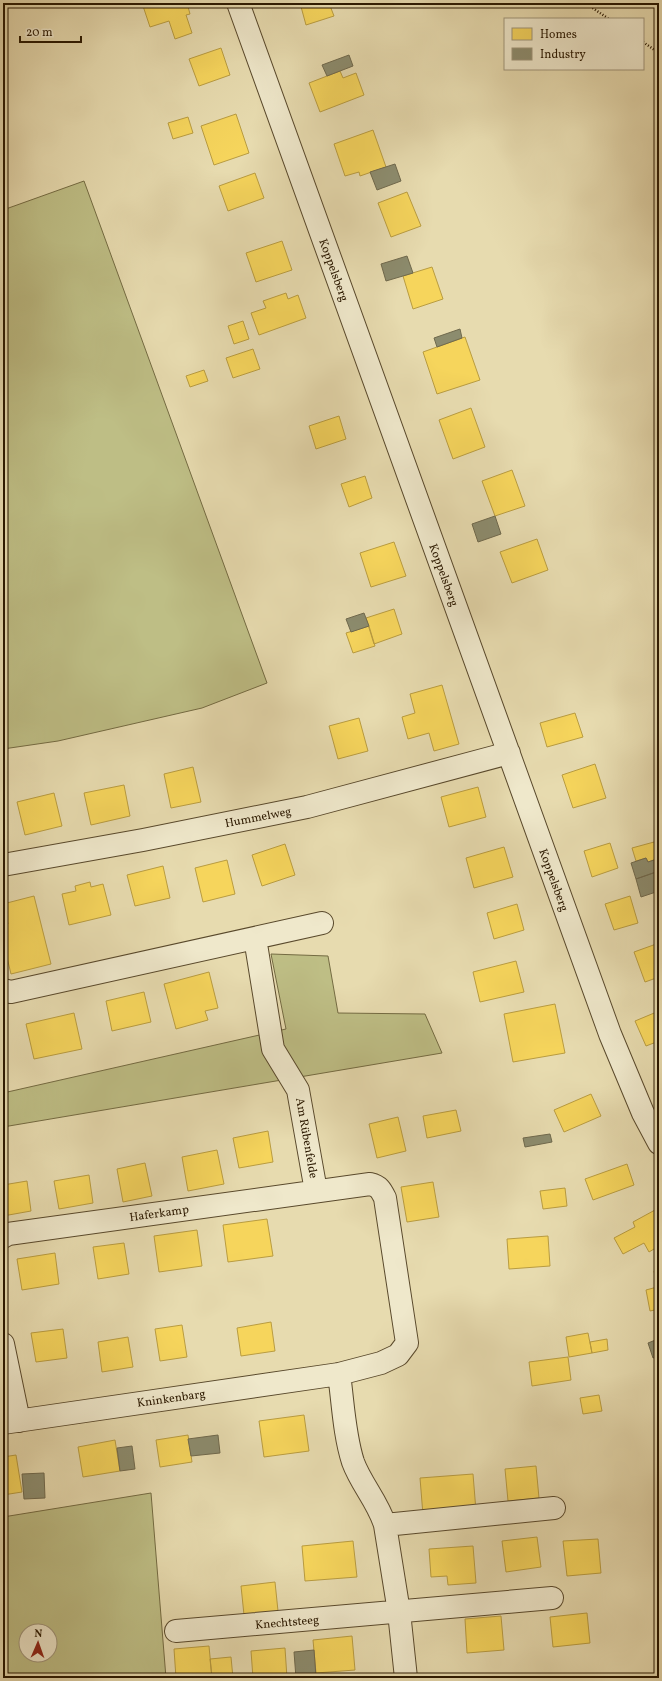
<svg xmlns="http://www.w3.org/2000/svg" width="662" height="1681" font-family="Vollkorn,serif">
	<style>
		.green { fill: #bebe85; stroke: #746b42; fill-rule: evenodd }
		.homes { fill: #f6d55c; stroke: #b99c40 }
		.industry { fill: #8c8c6e; stroke: #6f694d }
		.lines { fill: none; stroke-linecap: round; stroke-linejoin: round }
		.minor-casing { stroke: #59492c; stroke-width: 24 }
		.path { stroke: #2a1800; stroke-width: 2.5; stroke-dasharray: 1 2; stroke-linecap: butt }
		.minor { stroke: #efe8cb; stroke-width: 22 }
		.labels { text-anchor: middle; stroke-width: 4; stroke-linejoin: round; paint-order: stroke }
		.street-label { font-size: 12px; fill: #2a1800; stroke: #efe8cb }
	</style>
	<rect width="100%" height="100%" fill="#e7dbaf"/>
	<filter id="stains"><feTurbulence type="fractalNoise" baseFrequency=".005" numOctaves="4"/><feColorMatrix values="0 0 0 0 .2 0 0 0 0 .09 0 0 0 0 .02 0 0 0 .5 -.17"/></filter>
	<radialGradient id="worn" r=".72"><stop offset=".6" stop-color="#630" stop-opacity="0"/><stop offset="1" stop-color="#630" stop-opacity=".3"/></radialGradient>
	<path class="green" d="M84,181L267,683L202,708L58,741L3,749V210Z
		M271,954L328,956L338,1013L425,1014L442,1053L3,1127V1093L286,1029Z
		M151,1493L166,1678H3V1517ZM26,1631H50V1655H26Z"/>
	<path class="homes" d="M142,3H187L190,14L186,15L192,33L175,39L169,21L150,27Z
		M300,3H329L334,16L306,25Z
		M221,48L230,75L199,86L189,59Z
		M340,71L343,78L356,73L364,95L320,112L309,83Z
		M236,114L249,153L214,165L201,126Z
		M188,117L193,133L173,139L168,123Z
		M373,130L386,167L360,176L359,172L345,176L334,144Z
		M255,173L264,198L228,211L219,186Z
		M407,192L421,226L391,237L378,203Z
		M282,241L292,270L256,282L246,253Z
		M432,267L443,299L413,309L403,276Z
		M286,293L288,299L298,295L306,318L259,335L251,313L266,308L263,301Z
		M243,321L249,339L234,344L228,326Z
		M465,337L480,380L437,394L423,352Z
		M253,349L260,369L233,378L226,358Z
		M204,370L208,381L190,387L186,376Z
		M471,408L485,447L453,459L439,420Z
		M339,416L346,439L316,449L309,426Z
		M512,470L525,506L495,516L482,481Z
		M365,476L372,498L349,507L341,484Z
		M537,539L548,570L512,583L500,552Z
		M394,542L406,576L371,587L360,553Z
		M394,609L402,634L374,644L366,618Z
		M369,626L375,646L353,653L346,633Z
		M442,685L459,744L434,751L429,733L408,739L402,717L415,713L410,694Z
		M575,713L583,737L547,747L540,723Z
		M359,718L368,751L338,759L329,726Z
		M595,764L606,798L573,808L562,775Z
		M193,767L201,802L171,808L164,774Z
		M124,785L130,816L91,825L84,793Z
		M478,787L486,817L449,827L441,797Z
		M54,793L62,826L25,835L17,802Z
		M654,842L659,858L648,862L646,858L636,861L632,848Z
		M610,843L618,868L592,877L584,851Z
		M285,844L295,875L262,886L252,855Z
		M504,847L513,877L474,888L466,858Z
		M227,860L235,894L203,902L195,868Z
		M163,866L170,898L135,906L127,875Z
		M90,882L91,887L103,884L111,915L69,925L62,894L76,891L75,886Z
		M34,896L51,964L11,974L3,941V925L8,924L3,904Z
		M630,896L638,923L614,930L605,904Z
		M517,904L524,930L494,939L487,913Z
		M659,943V977L645,982L634,952Z
		M516,961L524,992L480,1002L473,972Z
		M209,972L218,1008L205,1011L208,1020L176,1029L164,984Z
		M144,992L151,1022L112,1031L106,1001Z
		M555,1004L565,1053L513,1062L504,1014Z
		M659,1011V1041L646,1046L635,1021Z
		M74,1013L82,1049L34,1059L26,1024Z
		M591,1094L601,1116L564,1132L554,1110Z
		M456,1110L461,1131L427,1138L423,1116Z
		M398,1117L406,1151L377,1158L369,1124Z
		M268,1131L273,1162L239,1168L233,1138Z
		M217,1150L224,1184L188,1191L182,1157Z
		M145,1163L152,1196L123,1202L117,1169Z
		M627,1164L634,1185L593,1200L585,1179Z
		M89,1175L93,1203L59,1209L54,1181Z
		M27,1181L31,1211L3,1216V1185Z
		M433,1182L439,1217L407,1222L401,1187Z
		M565,1188L567,1206L543,1209L540,1191Z
		M655,1210L659,1219V1246L649,1252L644,1243L623,1254L614,1238L635,1227L633,1222Z
		M267,1219L273,1256L228,1262L223,1225Z
		M197,1230L202,1266L159,1272L154,1236Z
		M548,1236L550,1266L509,1269L507,1239Z
		M124,1243L129,1274L98,1279L93,1247Z
		M55,1253L59,1284L22,1290L17,1259Z
		M659,1270V1309L650,1311L646,1290L657,1287L654,1271Z
		M271,1322L275,1351L241,1356L237,1328Z
		M182,1325L187,1357L160,1361L155,1329Z
		M63,1329L67,1358L36,1362L31,1333Z
		M588,1333L592,1353L569,1357L566,1337Z
		M128,1337L133,1367L102,1372L98,1342Z
		M607,1339L608,1350L592,1353L590,1342Z
		M568,1357L571,1380L532,1386L529,1362Z
		M599,1395L602,1411L583,1414L580,1398Z
		M304,1415L309,1451L264,1457L259,1421Z
		M188,1435L192,1462L160,1467L156,1440Z
		M115,1440L120,1471L83,1477L78,1447Z
		M16,1455L22,1492L3,1495V1457Z
		M536,1466L539,1498L508,1501L505,1469Z
		M473,1474L476,1511L423,1515L420,1478Z
		M537,1537L541,1567L506,1572L502,1541Z
		M598,1539L601,1573L567,1576L563,1541Z
		M353,1541L357,1577L305,1581L302,1546Z
		M473,1546L476,1583L448,1585L447,1576L431,1577L429,1549Z
		M275,1582L278,1611L244,1615L241,1586Z
		M587,1613L590,1643L553,1647L550,1617Z
		M501,1616L504,1650L467,1653L465,1619Z
		M352,1636L355,1670L316,1673L313,1640Z
		M209,1646L212,1678H176L174,1649Z
		M285,1648L287,1678H253L251,1651Z
		M231,1657L233,1678H212L210,1659Z"/>
	<path class="industry" d="M349,55L353,66L327,76L322,65Z
		M395,164L401,181L377,190L370,172Z
		M407,256L413,273L386,281L381,264Z
		M460,329L462,338L437,347L434,338Z
		M495,516L501,534L478,542L472,524Z
		M364,613L369,626L351,632L346,619Z
		M646,858L648,862L657,859L659,871L636,879L631,863Z
		M659,871V891L641,897L636,879Z
		M550,1134L552,1142L525,1147L523,1138Z
		M658,1339L659,1356L653,1358L648,1343Z
		M218,1435L220,1453L191,1456L188,1439Z
		M132,1446L135,1469L120,1471L117,1448Z
		M44,1473L45,1498L24,1499L22,1474Z
		M314,1650L316,1677L296,1678L294,1652Z"/>
	<g class="lines">
		<defs>
			<path id="minor" d="M238,3L610,1034L643,1113L659,1143
				M3,865L143,840L307,807L509,753
				M255,938L273,1049L298,1090L316,1191
				M3,990L11,992L322,923
				M3,1237L8,1234L370,1184C379,1186 381,1190 385,1198L407,1343L398,1355L381,1363L339,1374L3,1423
				M3,1344L19,1421
				M339,1374C343,1402 344,1434 353,1462C361,1484 378,1502 385,1525L399,1612L406,1678
				M385,1525L554,1508
				M176,1631L552,1598"/>
		</defs>
		<use href="#minor" class="minor-casing"/>
		<path class="path" d="M585,3L609,19
			M643,42L659,53"/>
		<use href="#minor" class="minor"/>
	</g>
	<g class="labels">
		<g class="street-label">
			<text transform="translate(334 270) rotate(70)" y="4">Koppelsberg</text>
			<text transform="translate(444 575) rotate(70)" y="4">Koppelsberg</text>
			<text transform="translate(258 817) rotate(-11)" y="4">Hummelweg</text>
			<text transform="translate(554 880) rotate(70)" y="4">Koppelsberg</text>
			<text transform="translate(307 1138) rotate(80)" y="4">Am Rübenfelde</text>
			<text transform="translate(159 1213) rotate(-8)" y="4">Haferkamp</text>
			<text transform="translate(171 1398) rotate(-8)" y="4">Kninkenbarg</text>
			<text transform="translate(287 1622) rotate(-5)" y="4">Knechtsteeg</text>
		</g>
	</g>
	<rect width="662" height="1681" fill="none" stroke="#e7dbaf" stroke-width="16"/>
	<rect x="4" y="4" width="654" height="1673" fill="none" stroke="#2a1800" stroke-width="2"/>
	<rect x="8" y="8" width="646" height="1665" fill="none" stroke="#2a1800"/>
	<rect x="504" y="18" width="140" height="52" fill="#efe8cb" stroke="#a0957a"/>
	<rect x="512" y="28" width="20" height="12" fill="#f6d55c" stroke="#a0957a"/>
	<text x="540" y="38" font-size="12" fill="#2a1800">Homes</text>
	<rect x="512" y="48" width="20" height="12" fill="#8c8c6e" stroke="#a0957a"/>
	<text x="540" y="58" font-size="12" fill="#2a1800">Industry</text>
	<g transform="translate(38 1643) rotate(2)"><circle r="19" fill="#efe8cb" stroke="#a0957a"/>
	<path d="M0-3L7 15L0 10L-7 15Z" fill="#8f2418"/>
	<text y="-6" font-size="11" font-weight="bold" text-anchor="middle" fill="#2a1800">N</text>
	</g>
	<path d="M20 36v6h61v-6" fill="none" stroke="#2a1800" stroke-width="2"/>
	<text x="26" y="36" font-size="12" fill="#2a1800" stroke="#efe8cb" stroke-width="3" paint-order="stroke">20 m</text>
	<rect width="100%" height="100%" filter="url(#stains)"/>
	<rect width="100%" height="100%" fill="url(#worn)"/>
</svg>
